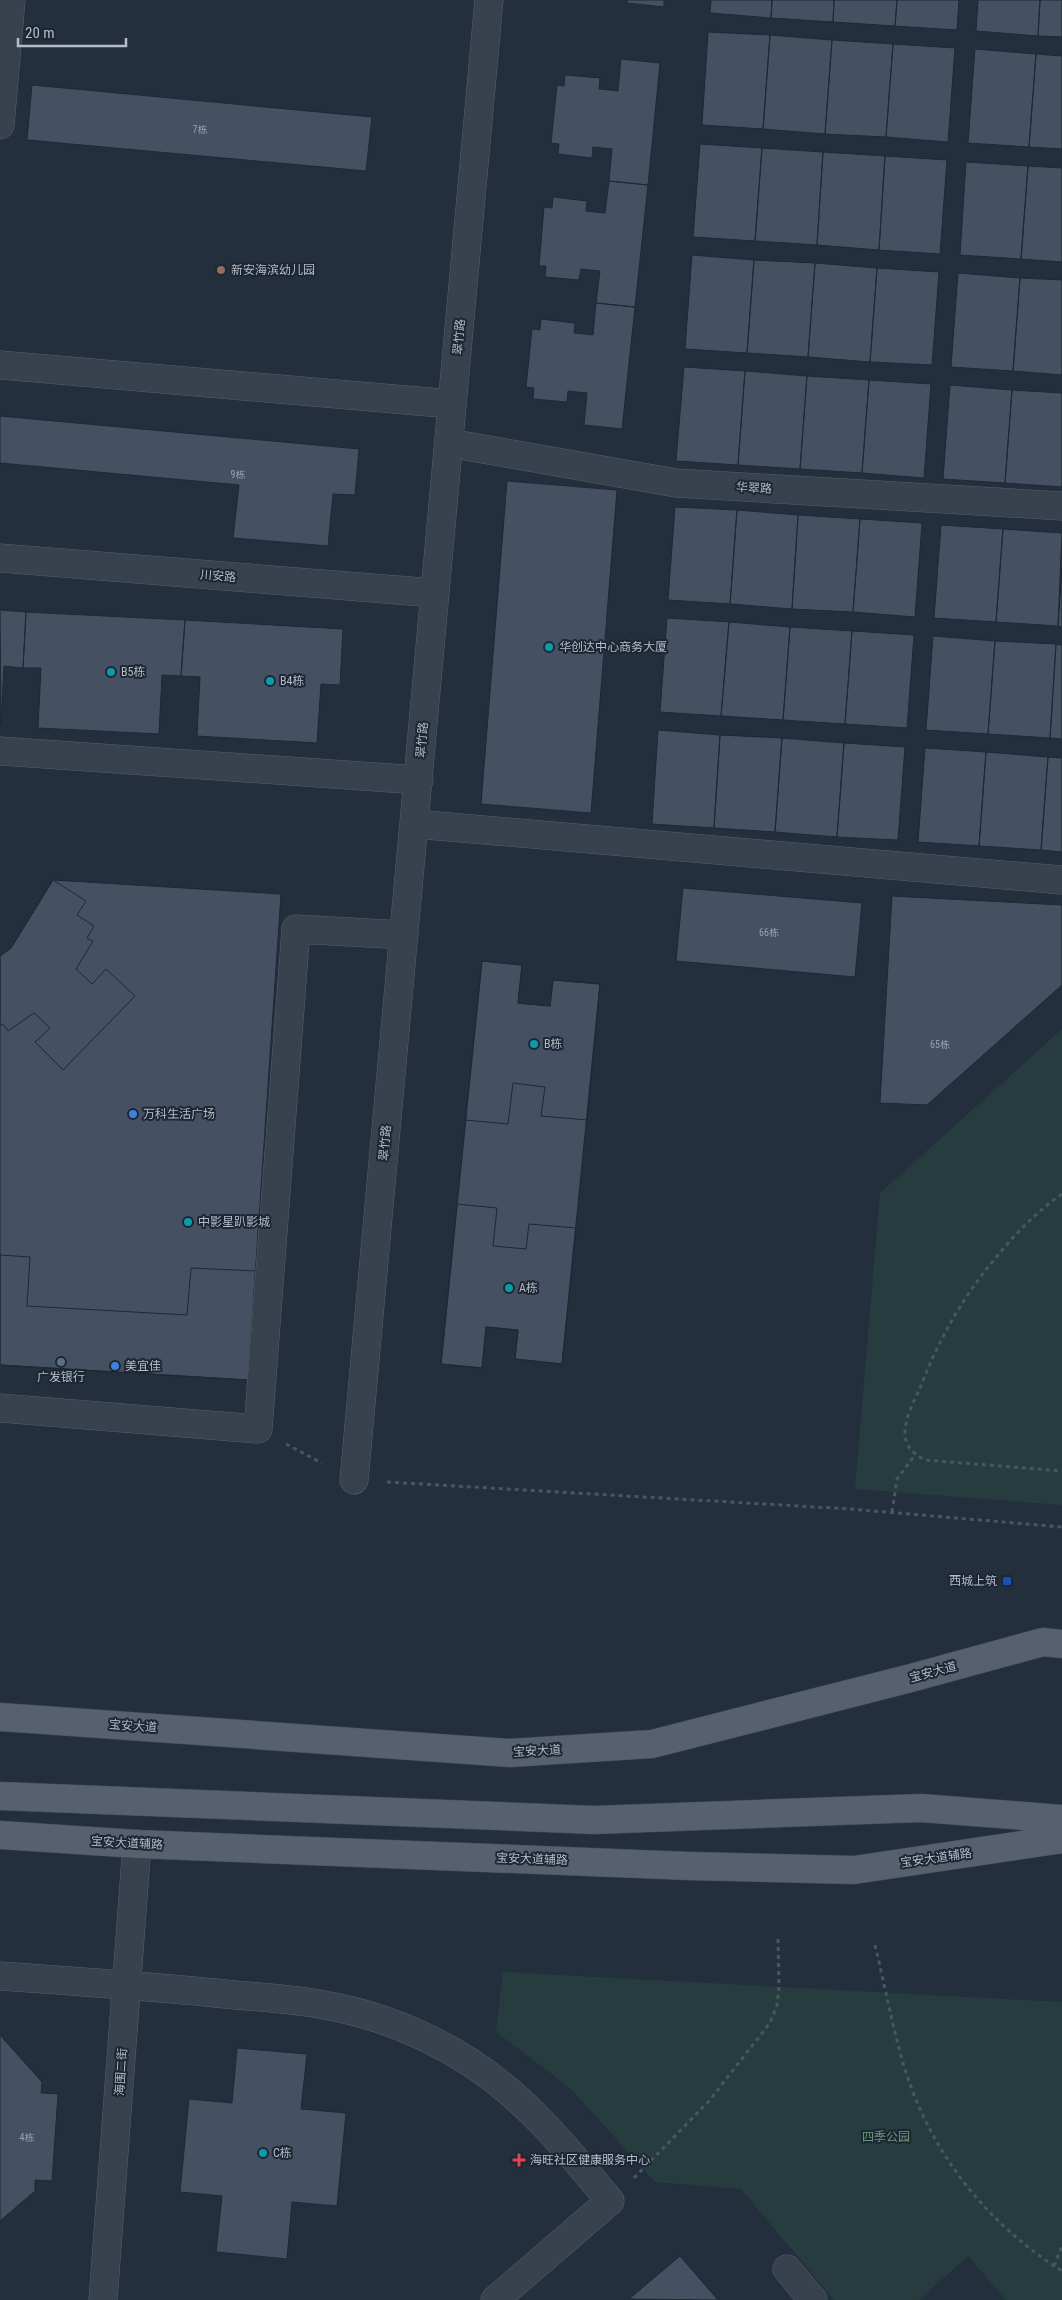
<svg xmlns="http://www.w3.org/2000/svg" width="1062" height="2300" font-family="'Roboto Condensed','Noto Sans SC',sans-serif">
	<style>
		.green { fill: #263c3f }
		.building { fill: #455162; stroke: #1f2835 }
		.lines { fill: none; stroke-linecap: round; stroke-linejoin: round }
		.minor-casing { stroke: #565f6c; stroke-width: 29 }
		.major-casing { stroke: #414a57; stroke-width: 29 }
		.path { stroke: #44595c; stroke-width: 3; stroke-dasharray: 4 4; stroke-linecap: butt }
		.minor { stroke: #38414e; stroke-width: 28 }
		.major { stroke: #56606e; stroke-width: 28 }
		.education-dot { fill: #8d6e63; stroke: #1d2633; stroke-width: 2 }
		.culture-dot { fill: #0f9aa8; stroke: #1d2633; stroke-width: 2 }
		.shop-dot { fill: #3f7fe0; stroke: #1d2633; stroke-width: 2 }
		.service-dot { fill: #5c6f8a; stroke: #1d2633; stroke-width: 2 }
		.transit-dot { fill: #1a4fb4; stroke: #1d2633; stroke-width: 2 }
		.health-dot { fill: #e0444e; stroke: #1d2633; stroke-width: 2 }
		.labels { text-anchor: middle; stroke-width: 4; stroke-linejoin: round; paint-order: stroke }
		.number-label { font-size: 10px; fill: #98a1af }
		.poi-label { font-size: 12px; fill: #b4bcc9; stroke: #1d2633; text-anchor: start }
		.street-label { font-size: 12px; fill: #b4bcc9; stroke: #1d2633 }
		.park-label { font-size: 12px; fill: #6b9a76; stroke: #1d2633 }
	</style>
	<rect width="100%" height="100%" fill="#242f3e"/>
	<path class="green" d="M1062,1029V1505L855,1489L880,1193Z
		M503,1972L1062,2002V2300H1006L968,2256L919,2300H834L741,2189L655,2182L570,2088L496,2032Z"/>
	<path class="building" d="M627,0H664V7L627,3Z
		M711,0H772L771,18L710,13Z
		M772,0H834L833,22L771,18Z
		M834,0H897L895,26L833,22Z
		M897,0H959L957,30L895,26Z
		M978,0H1040L1038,36L976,31Z
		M1040,0H1062V37L1038,36Z
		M708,32L770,35L763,129L702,125Z
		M770,35L832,40L825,134L763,129Z
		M832,40L893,44L886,137L825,134Z
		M893,44L955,48L948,142L886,137Z
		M975,49L1036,54L1029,147L968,143Z
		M1036,54L1062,56V149L1029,147Z
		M621,59L660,63L648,185L609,181L612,149L593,147L592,158L558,154L559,144L551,143L557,85L564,86L565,75L600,78L599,89L618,91Z
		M32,85L372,117L366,171L27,140Z
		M700,144L762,148L755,241L693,237Z
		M762,148L823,152L817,245L755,241Z
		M823,152L885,156L879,250L817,245Z
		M885,156L947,160L940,254L879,250Z
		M966,162L1028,166L1021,259L960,255Z
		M1028,166L1062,168V262L1021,259Z
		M609,181L648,185L635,307L596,303L600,271L581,269L579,280L545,277L546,266H539L544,207L552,208L553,197L587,201L586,211L605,213Z
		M692,255L754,260L747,353L685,349Z
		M754,260L815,263L808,357L747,353Z
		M815,263L877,268L870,362L808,357Z
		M877,268L939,272L932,365L870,362Z
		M958,273L1020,278L1013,371L951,367Z
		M1020,278L1062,280V375L1013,371Z
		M596,303L635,307L622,429L584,425L587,393L568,391L567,402L533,399L534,388L526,387L532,329L540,330L541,319L575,323L574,333L593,335Z
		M684,367L745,371L738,465L676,461Z
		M745,371L807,376L800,469L738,465Z
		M807,376L869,380L862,473L800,469Z
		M869,380L931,384L924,478L862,473Z
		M950,385L1012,390L1005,483L943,479Z
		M1012,390L1062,393V487L1005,483Z
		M0,416L359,449L355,495L333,494L328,546L233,538L239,485L0,463Z
		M507,481L617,490L591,813L481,804Z
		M675,507L737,510L730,604L668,600Z
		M737,510L798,515L792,609L730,604Z
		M798,515L860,519L853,612L792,609Z
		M860,519L922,523L915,617L853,612Z
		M941,525L1003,529L996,622L934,618Z
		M1003,529L1062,533L1058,626L996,622Z
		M1062,568V627L1058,626Z
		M0,610L26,612L23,668L4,666L1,725Z
		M26,612L185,620L181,676L162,675L159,734L38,728L41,668H23Z
		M667,618L729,622L721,716L660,712Z
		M185,620L343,629L340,685L321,684L317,743L197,736L200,677L181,676Z
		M729,622L790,627L783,720L721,716Z
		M790,627L852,631L845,724L783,720Z
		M852,631L914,635L907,728L845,724Z
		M933,636L995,641L988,734L926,730Z
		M995,641L1056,644L1050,738L988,734Z
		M1056,644L1062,645V739L1050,738Z
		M658,730L720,735L714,828L652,824Z
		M720,735L782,738L775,832L714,828Z
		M782,738L844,743L837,837L775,832Z
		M844,743L905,747L898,840L837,837Z
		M925,748L986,752L979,846L918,842Z
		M986,752L1048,757L1041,850L979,846Z
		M1048,757L1062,758V852L1041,850Z
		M53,880L86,901L77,915L94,926L87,938L93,941L76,969L92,984L106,969L135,996L63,1070L35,1042L50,1028L34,1013L8,1031L3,1024L0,1026V956L11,948Z
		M53,880L281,894L248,1380L0,1365V956L11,948Z
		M683,888L862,903L855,977L676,961Z
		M892,896L1062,905V985L927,1105L880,1103Z
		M482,961L522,965L518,1003L550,1006L553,980L600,984L587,1120L541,1116L545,1087L513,1083L508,1124L465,1120Z
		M482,961L522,965L518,1003L550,1006L553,980L600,984L562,1364L515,1359L518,1330L486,1327L482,1368L441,1364Z
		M457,1204L497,1208L493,1246L526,1249L529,1224L576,1228L562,1364L515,1359L518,1330L486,1327L482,1368L441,1364Z
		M0,1255L30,1257L27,1306L187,1315L191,1268L256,1271L248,1380L0,1365Z
		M0,2035L42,2082L41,2093L58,2094L52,2181L35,2180V2191L0,2221Z
		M237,2048L307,2054L301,2109L346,2113L337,2206L292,2202L287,2259L216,2252L222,2196L180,2192L189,2099L232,2103Z
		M680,2256L718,2300L629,2299Z"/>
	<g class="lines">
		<defs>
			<path id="minor" d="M0,125L11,0
				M0,365L452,404
				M449,443L676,483L1062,506
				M0,558L435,593
				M0,751L419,780
				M415,824L1062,880
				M0,1408L258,1429L296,929L404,935
				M354,1480L489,0
				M0,1976C72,1981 144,1986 215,1993C251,1997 289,1998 324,2005C376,2014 424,2033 468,2061C525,2097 568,2150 610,2201L495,2300
				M787,2269L813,2300
				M103,2300L137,1844"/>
			<path id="major" d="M0,1717L510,1753L652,1744L911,1678L1043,1642L1062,1644
				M0,1796L594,1820L921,1808L1062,1819
				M0,1835L137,1844L689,1866L854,1870L1062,1839"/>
		</defs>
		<use href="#minor" class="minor-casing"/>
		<use href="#major" class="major-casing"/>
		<path class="path" d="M1062,1194C1036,1212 1014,1235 994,1260C962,1298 938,1341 920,1388C914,1401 906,1416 905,1431C904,1445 913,1454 925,1460L1062,1471
			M286,1444L322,1463
			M387,1482L850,1509L1062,1527
			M892,1512L897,1479L915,1455
			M875,1945C884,1982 891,2019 901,2056C926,2147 983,2221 1062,2271
			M634,2178L709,2101L770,2023L777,2005L779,1987L778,1939
			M1054,2266L1062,2246"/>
		<use href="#minor" class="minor"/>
		<use href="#major" class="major"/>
	</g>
	<circle class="education-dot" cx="221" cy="270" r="5"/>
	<g class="culture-dot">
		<circle cx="549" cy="647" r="5"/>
		<circle cx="111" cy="672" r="5"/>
		<circle cx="270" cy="681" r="5"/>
		<circle cx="534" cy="1044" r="5"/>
		<circle cx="188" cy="1222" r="5"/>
		<circle cx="509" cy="1288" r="5"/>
		<circle cx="263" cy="2153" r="5"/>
	</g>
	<g class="shop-dot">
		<circle cx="133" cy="1114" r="5"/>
		<circle cx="115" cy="1366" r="5"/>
	</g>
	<circle class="service-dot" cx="61" cy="1362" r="5"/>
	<rect class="transit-dot" x="1002" y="1576" width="10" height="10" rx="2.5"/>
	<path class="health-dot" d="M516.5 2152.5h5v5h5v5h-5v5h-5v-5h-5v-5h5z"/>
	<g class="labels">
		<g class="number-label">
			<text x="200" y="133">7栋</text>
			<text x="238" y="478">9栋</text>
			<text x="769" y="936">66栋</text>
			<text x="940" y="1048">65栋</text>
			<text x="27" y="2141">4栋</text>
		</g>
		<g class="poi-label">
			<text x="231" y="274">新安海滨幼儿园</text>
			<text x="559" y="651">华创达中心商务大厦</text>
			<text x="121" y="676">B5栋</text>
			<text x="280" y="685">B4栋</text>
			<text x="544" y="1048">B栋</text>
			<text x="143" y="1118">万科生活广场</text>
			<text x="198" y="1226">中影星趴影城</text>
			<text x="519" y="1292">A栋</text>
			<text x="125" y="1370">美宜佳</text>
			<text x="61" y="1381" text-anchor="middle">广发银行</text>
			<text x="997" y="1585" text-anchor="end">西城上筑</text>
			<text x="273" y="2157">C栋</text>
			<text x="530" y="2164">海旺社区健康服务中心</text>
		</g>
		<g class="street-label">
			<text transform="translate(459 337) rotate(-85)" y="4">翠竹路</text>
			<text transform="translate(754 488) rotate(3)" y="4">华翠路</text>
			<text transform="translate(218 576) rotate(5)" y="4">川安路</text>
			<text transform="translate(422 740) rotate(-85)" y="4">翠竹路</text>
			<text transform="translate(385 1143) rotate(-85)" y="4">翠竹路</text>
			<text transform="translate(933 1672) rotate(-15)" y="4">宝安大道</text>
			<text transform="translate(133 1726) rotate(4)" y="4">宝安大道</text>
			<text transform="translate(537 1751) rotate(-3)" y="4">宝安大道</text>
			<text transform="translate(127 1843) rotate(3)" y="4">宝安大道辅路</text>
			<text transform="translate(936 1858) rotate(-8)" y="4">宝安大道辅路</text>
			<text transform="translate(532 1859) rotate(2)" y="4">宝安大道辅路</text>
			<text transform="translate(121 2072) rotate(-86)" y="4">海围二街</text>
		</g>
		<g class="park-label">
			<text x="886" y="2141">四季公园</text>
		</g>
	</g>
	<path d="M18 38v8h108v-8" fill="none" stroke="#b4bcc9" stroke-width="2.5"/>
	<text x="25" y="38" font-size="15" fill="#b4bcc9" stroke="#1d2633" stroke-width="4" paint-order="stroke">20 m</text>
</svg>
